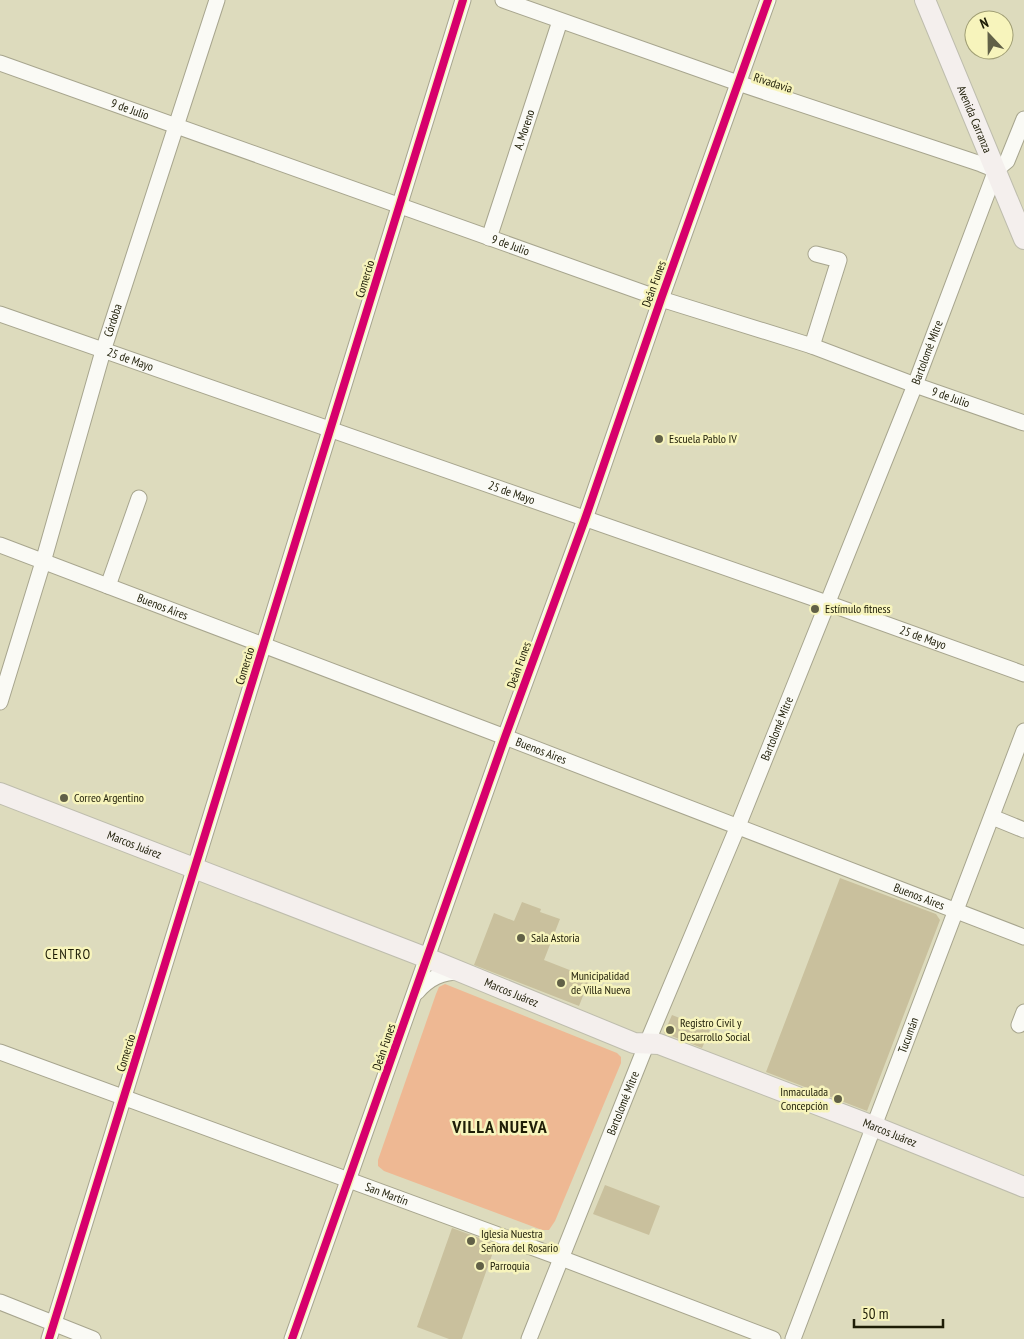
<svg xmlns="http://www.w3.org/2000/svg" width="1024" height="1339" font-family="'PT Sans Narrow',sans-serif">
	<style>
		.green { fill: #eeb893 }
		.building { fill: #c9c09d }
		.lines { fill: none; stroke-linecap: round; stroke-linejoin: round }
		.minor-casing { stroke: #a7a58e; stroke-width: 17 }
		.major-casing { stroke: #bebdad; stroke-width: 22 }
		.minor { stroke: #fafaf5; stroke-width: 15 }
		.major { stroke: #f4efed; stroke-width: 20 }
		.cycleway-casing { stroke: #f7f4bc; stroke-width: 11 }
		.cycleway { stroke: #d6006c; stroke-width: 8 }
		.poi-dot { fill: #616047; stroke: #f7f4bc; stroke-width: 2 }
		.labels { text-anchor: middle; stroke-width: 5; stroke-linejoin: round; paint-order: stroke }
		.street-label { font-size: 12px; fill: #1e1d07; stroke: #f7f4bc }
		.poi-label { font-size: 12px; fill: #1e1d07; stroke: #f7f4bc; text-anchor: start }
		.neighbourhood-label { font-size: 14px; letter-spacing: 1px; fill: #1e1d07; stroke: #f7f4bc }
		.district-label { font-size: 18px; font-weight: bold; letter-spacing: 1px; fill: #1e1d07; stroke: #f7f4bc }
	</style>
	<rect width="100%" height="100%" fill="#dddbbd"/>
	<path class="green" d="M445,984L617,1053L621,1057V1063L555,1221L549,1230H542L384,1171L378,1166V1160L436,994L439,987Z"/>
	<path class="building" d="M840,878L936,914L940,920L867,1111L766,1072Z
		M522,902L541,909L540,912L560,919L544,960L590,978L579,1006L474,965L494,913L514,921Z
		M672,1015L710,1030L702,1048L664,1033Z
		M605,1185L660,1206L649,1235L593,1214Z
		M452,1228L496,1244L462,1339H449L417,1327Z"/>
	<g class="lines">
		<defs>
			<g id="minor">
				<path d="M503,0L738,83L981,164L996,170"/>
				<path id="s1" d="M0,63L661,299L812,346L915,385L1024,423"/>
				<path id="s2" d="M489,238L560,21"/>
				<path id="s3" d="M0,314L827,603L1024,674"/>
				<path d="M812,346L839,260L816,254"/>
				<path id="s4" d="M0,545L505,737L1024,937"/>
				<path d="M108,586L139,498"/>
				<path id="s5" d="M0,702L43,562L103,351L217,0"/>
				<path d="M992,817L1024,830"/>
				<path d="M417,992C429,978 442,972 460,972"/>
				<path d="M1019,1025L1024,1012"/>
				<path id="s6" d="M0,1052L561,1258L773,1339"/>
				<path d="M0,1302L93,1339"/>
				<path d="M49,1339L463,0"/>
				<path d="M292,1339L505,737L585,519L661,299L768,0"/>
				<path id="s7" d="M529,1339L647,1043L738,826L915,385L996,170L1007,161L1024,119"/>
				<path id="s8" d="M793,1339L1024,731"/>
			</g>
			<g id="major">
				<path id="s9" d="M925,0L1024,239"/>
				<path id="s10" d="M0,793L427,958L634,1043L659,1044L873,1126L1024,1187"/>
			</g>
		</defs>
		<use href="#minor" class="minor-casing"/>
		<use href="#major" class="major-casing"/>
		<use href="#minor" class="minor"/>
		<use href="#major" class="major"/>
		<defs>
			<path id="cycleway" d="M49,1339L463,0
				M292,1339L505,737L585,519L661,299L768,0"/>
		</defs>
		<use href="#cycleway" class="cycleway-casing"/>
		<use href="#cycleway" class="cycleway"/>
	</g>
	<g class="poi-dot">
		<circle cx="659" cy="439" r="5"/>
		<circle cx="815" cy="609" r="5"/>
		<circle cx="64" cy="798" r="5"/>
		<circle cx="521" cy="938" r="5"/>
		<circle cx="561" cy="983" r="5"/>
		<circle cx="670" cy="1030" r="5"/>
		<circle cx="838" cy="1099" r="5"/>
		<circle cx="471" cy="1241" r="5"/>
		<circle cx="480" cy="1266" r="5"/>
	</g>
	<g class="labels">
		<g class="street-label">
			<text transform="translate(773 83) rotate(18)" y="4">Rivadavia</text>
			<text dy="4" stroke="none"><textPath href="#s1" startOffset="138">9 de Julio</textPath></text>
			<text dy="4" stroke="none"><textPath href="#s9" startOffset="129">Avenida Carranza</textPath></text>
			<text dy="4" stroke="none"><textPath href="#s2" startOffset="114">A. Moreno</textPath></text>
			<text dy="4" stroke="none"><textPath href="#s1" startOffset="542">9 de Julio</textPath></text>
			<text transform="translate(365 279) rotate(-73)" y="4">Comercio</text>
			<text transform="translate(654 284) rotate(-70)" y="4">Deán Funes</text>
			<text dy="4" stroke="none"><textPath href="#s5" startOffset="398">Córdoba</textPath></text>
			<text dy="4" stroke="none"><textPath href="#s7" startOffset="1064">Bartolomé Mitre</textPath></text>
			<text dy="4" stroke="none"><textPath href="#s3" startOffset="138">25 de Mayo</textPath></text>
			<text dy="4" stroke="none"><textPath href="#s1" startOffset="1008">9 de Julio</textPath></text>
			<text dy="4" stroke="none"><textPath href="#s3" startOffset="542">25 de Mayo</textPath></text>
			<text dy="4" stroke="none"><textPath href="#s4" startOffset="174">Buenos Aires</textPath></text>
			<text dy="4" stroke="none"><textPath href="#s3" startOffset="978">25 de Mayo</textPath></text>
			<text transform="translate(519 665) rotate(-70)" y="4">Deán Funes</text>
			<text transform="translate(245 666) rotate(-73)" y="4">Comercio</text>
			<text dy="4" stroke="none"><textPath href="#s7" startOffset="659">Bartolomé Mitre</textPath></text>
			<text dy="4" stroke="none"><textPath href="#s4" startOffset="579">Buenos Aires</textPath></text>
			<text dy="4" stroke="none"><textPath href="#s10" startOffset="144">Marcos Juárez</textPath></text>
			<text dy="4" stroke="none"><textPath href="#s4" startOffset="984">Buenos Aires</textPath></text>
			<text dy="4" stroke="none"><textPath href="#s10" startOffset="549">Marcos Juárez</textPath></text>
			<text dy="4" stroke="none"><textPath href="#s8" startOffset="325">Tucumán</textPath></text>
			<text transform="translate(384 1047) rotate(-71)" y="4">Deán Funes</text>
			<text transform="translate(126 1053) rotate(-73)" y="4">Comercio</text>
			<text dy="4" stroke="none"><textPath href="#s7" startOffset="254">Bartolomé Mitre</textPath></text>
			<text dy="4" stroke="none"><textPath href="#s10" startOffset="954">Marcos Juárez</textPath></text>
			<text dy="4" stroke="none"><textPath href="#s6" startOffset="412">San Martín</textPath></text>
		</g>
		<g class="poi-label">
			<text x="669" y="443">Escuela Pablo IV</text>
			<text x="825" y="613">Estímulo fitness</text>
			<text x="74" y="802">Correo Argentino</text>
			<text x="531" y="942">Sala Astoria</text>
			<text x="571" y="980">Municipalidad<tspan x="571" dy="14">de Villa Nueva</tspan></text>
			<text x="680" y="1027">Registro Civil y<tspan x="680" dy="14">Desarrollo Social</tspan></text>
			<text x="828" y="1096" text-anchor="end">Inmaculada<tspan x="828" dy="14">Concepción</tspan></text>
			<text x="481" y="1238">Iglesia Nuestra<tspan x="481" dy="14">Señora del Rosario</tspan></text>
			<text x="490" y="1270">Parroquia</text>
		</g>
		<g class="neighbourhood-label">
			<text x="68" y="959">CENTRO</text>
		</g>
		<g class="district-label">
			<text x="500" y="1133">VILLA NUEVA</text>
		</g>
	</g>
	<g transform="translate(989 35) rotate(338)"><circle r="24" fill="#f7f4bc" stroke="#a09e74"/>
	<path d="M0-4L9 19L0 12L-9 19Z" fill="#616047"/>
	<text y="-8" font-size="14" font-weight="bold" text-anchor="middle" fill="#1e1d07">N</text>
	</g>
	<path d="M854 1319v8h89v-8" fill="none" stroke="#1e1d07" stroke-width="2.5"/>
	<text x="862" y="1319" font-size="15" fill="#1e1d07" stroke="#f7f4bc" stroke-width="4" paint-order="stroke">50 m</text>
</svg>
